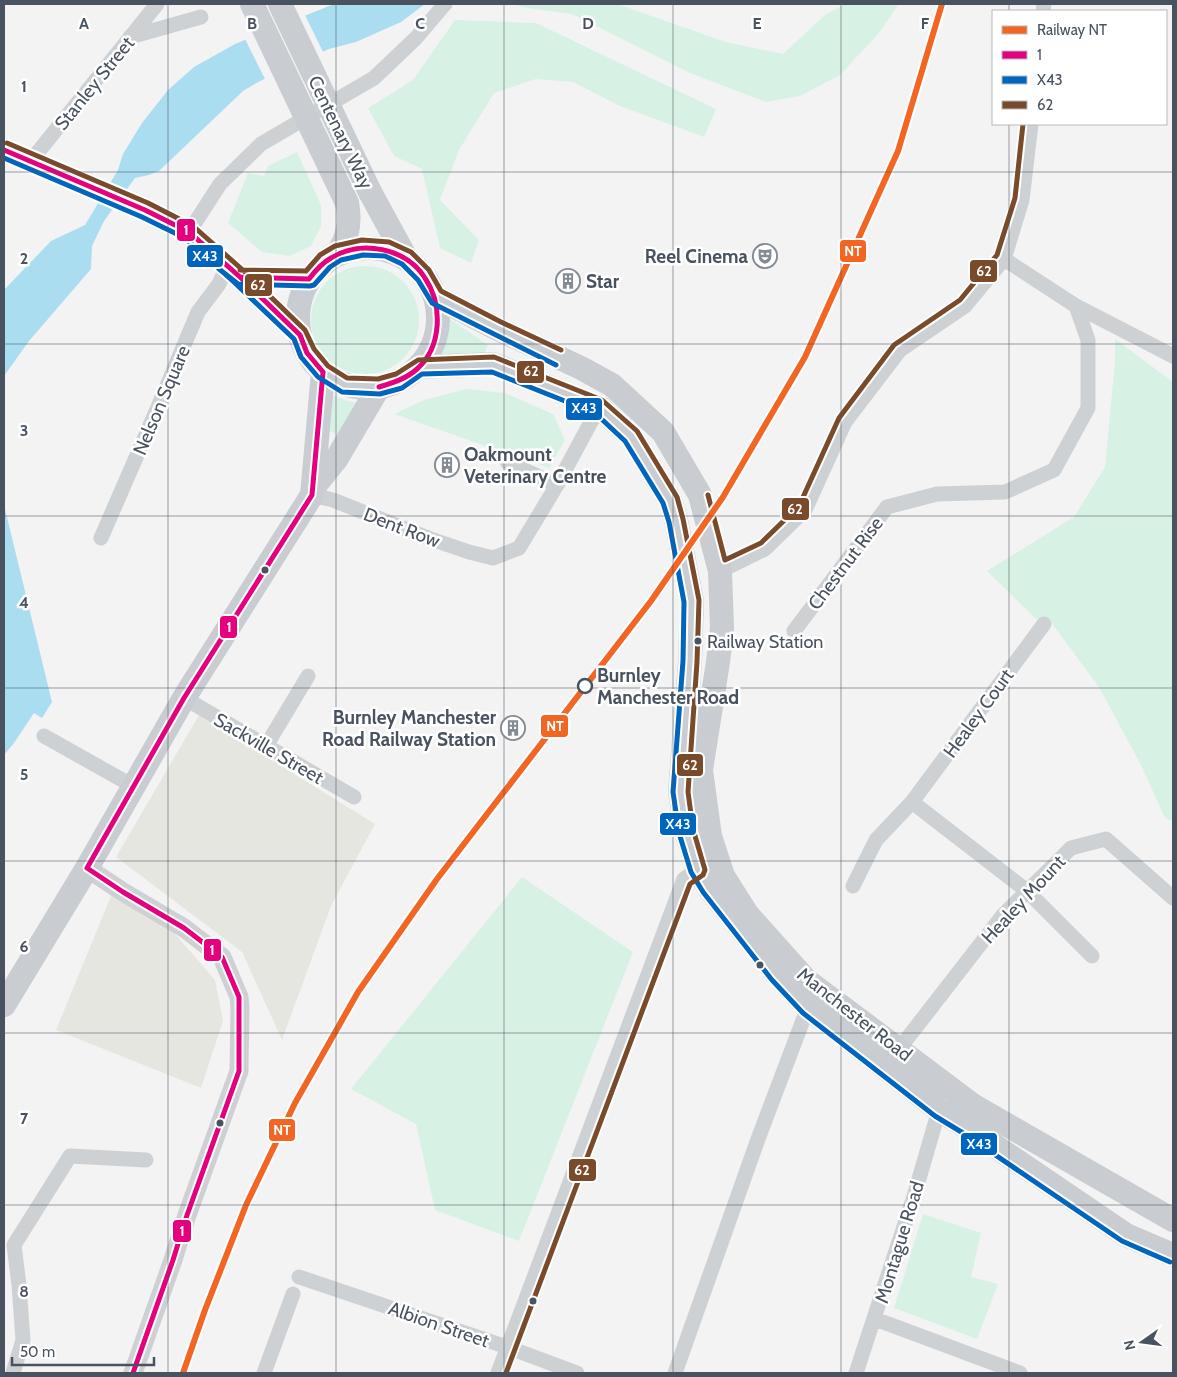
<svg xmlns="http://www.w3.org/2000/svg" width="1177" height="1377" font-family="Cabin,sans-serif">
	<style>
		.commercial { fill: #e6e6e1 }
		.green { fill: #d7f2e4 }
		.water { fill: #abddf0 }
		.pier { fill: #f3f3f3 }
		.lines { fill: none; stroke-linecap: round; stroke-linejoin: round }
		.minor { stroke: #ced1d3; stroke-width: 15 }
		.tertiary { stroke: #ced1d3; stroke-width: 19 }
		.secondary { stroke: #cfd2d5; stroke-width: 21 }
		.primary { stroke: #c9cdd1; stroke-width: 24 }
		.primary-bridge { stroke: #c9cdd1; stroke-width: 24 }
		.bus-1-casing { stroke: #fff; stroke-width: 9 }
		.bus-2-casing { stroke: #fff; stroke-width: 9 }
		.bus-3-casing { stroke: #fff; stroke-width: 9 }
		.bus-1 { stroke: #e5007d; stroke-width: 5 }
		.bus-2 { stroke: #0065bd; stroke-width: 5 }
		.bus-3 { stroke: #7a4b2a; stroke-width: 5 }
		.rail-1-casing { stroke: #fff; stroke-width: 10 }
		.rail-1 { stroke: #f26522; stroke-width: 6 }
		.grid { fill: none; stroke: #495360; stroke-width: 1; stroke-opacity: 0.55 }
		.bus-dot { fill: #495360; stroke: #fff; stroke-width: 2 }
		.stop-dot { fill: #fff; stroke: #495360; stroke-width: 2.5 }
		.labels { text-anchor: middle; stroke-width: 5; stroke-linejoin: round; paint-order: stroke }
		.bus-label { font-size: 18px; fill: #495360; stroke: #fff; text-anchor: start }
		.street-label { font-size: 19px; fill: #495360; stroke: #fff }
		.poi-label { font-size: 19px; font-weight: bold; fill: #495360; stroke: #fff; text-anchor: end }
		.stop-label { font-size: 19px; font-weight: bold; fill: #495360; stroke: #fff; text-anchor: start }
		.grid-label { font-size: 16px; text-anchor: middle; font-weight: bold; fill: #495360; stroke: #fff; stroke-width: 5; stroke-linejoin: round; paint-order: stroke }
		.line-badge { stroke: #fff; stroke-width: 2 }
		.badge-label { font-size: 14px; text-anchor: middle; font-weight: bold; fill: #fff }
	</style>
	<rect width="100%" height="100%" fill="#f3f3f3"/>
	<path class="commercial" d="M199,715L375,824L331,906L282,1040L242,952L116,857Z
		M111,896L162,919L215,980L223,1021L201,1088L56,1030Z"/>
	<path class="green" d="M512,4H617L726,42L783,54L825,15L845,4H899L879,33L840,75L800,96L766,102L690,73L572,14L527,8Z
		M455,20L536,23L716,109L704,137L620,106L573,82L536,79L494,93L459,150L440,200L479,240L471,263L440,248L422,169L394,156L368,108L413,80Z
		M297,152L321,205V226L311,246L290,256L262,252L228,223L248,173L264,176L268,166Z
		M311 320a54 54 0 1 1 108 0a54 54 0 1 1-108 0Z
		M447,317L488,345L485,353L438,358L446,339Z
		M1115,339L1173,382V821L1165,818L1141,765L1099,687L1050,621L1036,619L987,571L1074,517L1105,467L1115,361Z
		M466,389L505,393L553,414L565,440L549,468L394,414L424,400Z
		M330,394L348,401L364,404L343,436L328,431Z
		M522,877L633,952L519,1241L435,1210L416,1124L351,1089Z
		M923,1214L981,1233L971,1277L998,1284L977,1339L894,1308Z"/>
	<path class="water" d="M334,4H425L401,22L356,42L329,49L260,81L243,91L159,171L149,175L135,178L104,221L92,246L91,269L29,341L4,376V290L51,241L85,225L118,170L123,154L142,123L168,90L194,67L235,44Z
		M4,505L52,702L42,718L34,713L14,743L4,755Z"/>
	<path class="pier" d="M304,13L324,54L266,81L244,37Z"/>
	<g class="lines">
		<path class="minor" d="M1043,11L1044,4
			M130,37L201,17
			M30,162L157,4
			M189,232L220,184L261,144L374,78L416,38L445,4
			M1004,259L1076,306L1173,356
			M507,462L557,485
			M312,495L333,500L428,538L469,552L493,558L519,548L557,485L599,407
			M101,538L158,407L198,312L219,284L227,266
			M720,571L765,549L805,510L845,422L900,350L965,306L1004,259L1022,200L1031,124
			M794,631L887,507L937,494L1005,492L1054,470L1088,408V340L1076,306
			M184,698L354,797
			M44,736L133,786
			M266,746L308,676
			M912,802L1027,891L1092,956
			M853,886L876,840L912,802L1044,624
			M899,1049L1003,915L1071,848L1106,839L1173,898
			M299,1277L507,1347L577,1373
			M875,1319L1020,1373
			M13,1373L23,1340L19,1285L14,1245L70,1156L146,1160
			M264,1373L293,1294
			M498,1373L684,879L698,869L705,866
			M675,1373L758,1139L808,1007
			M856,1373L914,1196L939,1110"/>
		<path class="tertiary" d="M87,868L123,892L184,928L222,957L239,997L240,1008L239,1071L186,1218L173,1260L133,1373"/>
		<path class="secondary" d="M4,150L145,210L189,232L240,277L300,335
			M240,277L309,279"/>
		<path class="primary" d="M370,192L406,258
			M298 318a70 70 0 1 1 140 0a70 70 0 1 1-140 0Z
			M338,253C348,237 351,222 347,203
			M436,297L498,329L581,368L612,385L663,432L700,495L720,571L722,628L718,662L701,770L710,836L723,876L747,914L806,980L974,1106L1173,1220
			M419,367L493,364L599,407L631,436L670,500L676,520L692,601L690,661L680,792L686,831L698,869L709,888L778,975L808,1007L939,1110L967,1127L1126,1235L1173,1255
			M313,488L337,458L379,387
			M4,1005L87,868L184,698L312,495L323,372"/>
		<path class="primary-bridge" d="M252,4L347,203
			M280,4L370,192"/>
		<defs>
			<path id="bus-1" d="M4,150L145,210L189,232L240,277L300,335L307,353L323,372
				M240,277L309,279C315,271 322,263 331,258C361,239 406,248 425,278C443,305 442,347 417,369C406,379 392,383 379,387
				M87,868L123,892L184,928L222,957L239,997V1071L186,1218L173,1260L133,1373
				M87,868L184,698L312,495L323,372"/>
			<path id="bus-2" d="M4,158L142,217L185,238L235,283L294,339L301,357L318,377L342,392L380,394L402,388L422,374L492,372L595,413L625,441L663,503L669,522L684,602L683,661L673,792L679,833L691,872L703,892L772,980L803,1013L935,1116L963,1133L1122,1241L1170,1262
				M219,269L238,284L310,286L314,285L330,267L341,260L363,255L385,256L402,264L418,280L432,303L556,365"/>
			<path id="bus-3" d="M7,143L148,203L193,226L245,272L305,330L314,349L328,366L347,378L378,379L396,374L418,360L494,357L602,400L637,431L677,497L683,519L699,600L697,662L688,792L693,829L705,870L703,875L690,884L506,1373
				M240,270L306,271L320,255L335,246L362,240L389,242L411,252L429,270L441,291L501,322L561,350
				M708,495L725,560L761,543L799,506L839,418L894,345L960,300L997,255L1015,198L1023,124"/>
		</defs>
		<use href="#bus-1" class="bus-1-casing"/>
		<use href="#bus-2" class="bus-2-casing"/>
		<use href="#bus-3" class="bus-3-casing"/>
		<use href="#bus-1" class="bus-1"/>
		<use href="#bus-2" class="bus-2"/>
		<use href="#bus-3" class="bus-3"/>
		<defs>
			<path id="rail-1" d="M183,1373L205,1310L246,1205L295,1103L358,992L437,879L651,601L723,497L805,357L898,151L942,4"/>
		</defs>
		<use href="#rail-1" class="rail-1-casing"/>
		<use href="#rail-1" class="rail-1"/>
	</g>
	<path class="grid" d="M168,4V1373M336,4V1373M504,4V1373M673,4V1373M841,4V1373M1009,4V11M1009,124V1373M4,172H1173M4,344H1173M4,516H1173M4,688H1173M4,861H1173M4,1033H1173M4,1205H1173"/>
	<defs>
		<symbol id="theatre-ring" viewBox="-11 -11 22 22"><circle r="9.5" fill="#fff" stroke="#848b93" stroke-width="1.5"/><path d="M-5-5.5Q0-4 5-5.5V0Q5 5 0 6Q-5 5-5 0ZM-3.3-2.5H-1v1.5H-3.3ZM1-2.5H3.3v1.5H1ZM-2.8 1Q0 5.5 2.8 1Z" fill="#848b93"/></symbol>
		<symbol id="building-ring" viewBox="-11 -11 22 22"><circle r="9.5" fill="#fff" stroke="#848b93" stroke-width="1.5"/><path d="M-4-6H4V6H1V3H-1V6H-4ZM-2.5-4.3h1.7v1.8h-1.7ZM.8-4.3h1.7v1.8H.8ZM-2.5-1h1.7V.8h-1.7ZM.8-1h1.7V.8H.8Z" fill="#848b93"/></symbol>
	</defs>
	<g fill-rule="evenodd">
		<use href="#theatre-ring" x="751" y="242" width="28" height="28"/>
		<use href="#building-ring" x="554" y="267" width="28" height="28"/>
		<use href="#building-ring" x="433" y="451" width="28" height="28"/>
		<use href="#building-ring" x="499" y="714" width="28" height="28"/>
	</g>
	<g class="bus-dot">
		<circle cx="265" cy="570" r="4.5"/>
		<circle cx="698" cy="641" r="4.5"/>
		<circle cx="760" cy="965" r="4.5"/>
		<circle cx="220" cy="1123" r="4.5"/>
		<circle cx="533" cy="1301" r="4.5"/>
	</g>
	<circle class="stop-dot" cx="585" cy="686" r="7"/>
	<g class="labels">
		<g class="bus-label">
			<text x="707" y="648">Railway Station</text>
		</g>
		<g class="street-label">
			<text transform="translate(94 83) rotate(-51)" y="7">Stanley Street</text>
			<text transform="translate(341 132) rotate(64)" y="7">Centenary Way</text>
			<text transform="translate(161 400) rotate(-67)" y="7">Nelson Square</text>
			<text transform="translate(402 527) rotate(21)" y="7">Dent Row</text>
			<text transform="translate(845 563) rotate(-53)" y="7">Chestnut Rise</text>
			<text transform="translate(978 713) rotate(-54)" y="7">Healey Court</text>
			<text transform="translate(269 748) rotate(30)" y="7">Sackville Street</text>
			<text transform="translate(1023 899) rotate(-47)" y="7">Healey Mount</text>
			<text transform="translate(855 1014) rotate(38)" y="7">Manchester Road</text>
			<text transform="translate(899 1242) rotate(-73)" y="7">Montague Road</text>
			<text transform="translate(439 1324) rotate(19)" y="7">Albion Street</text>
		</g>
		<g class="poi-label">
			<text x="748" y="263">Reel Cinema</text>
			<text x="586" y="288" text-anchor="start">Star</text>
			<text x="464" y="461" text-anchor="start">Oakmount<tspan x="464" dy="22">Veterinary Centre</tspan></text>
			<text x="496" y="724">Burnley Manchester<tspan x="496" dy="22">Road Railway Station</tspan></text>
		</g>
		<g class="stop-label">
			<text x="597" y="682">Burnley<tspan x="597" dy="22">Manchester Road</tspan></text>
		</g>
	</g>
	<g class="grid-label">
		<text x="84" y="29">A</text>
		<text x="252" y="29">B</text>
		<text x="420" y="29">C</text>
		<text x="588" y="29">D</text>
		<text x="757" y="29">E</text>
		<text x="925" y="29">F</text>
		<text x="24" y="92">1</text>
		<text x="24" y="264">2</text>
		<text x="24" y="436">3</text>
		<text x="24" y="608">4</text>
		<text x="24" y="780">5</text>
		<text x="24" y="952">6</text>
		<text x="24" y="1124">7</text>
		<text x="24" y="1297">8</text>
	</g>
	<g class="line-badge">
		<rect x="176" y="218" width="20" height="24" rx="5" fill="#e5007d"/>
		<rect x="839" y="239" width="28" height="24" rx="5" fill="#f26522"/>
		<rect x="186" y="244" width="38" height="24" rx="5" fill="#0065bd"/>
		<rect x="969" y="259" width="29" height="24" rx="5" fill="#7a4b2a"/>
		<rect x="244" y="273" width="29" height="24" rx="5" fill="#7a4b2a"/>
		<rect x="516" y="360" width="29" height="24" rx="5" fill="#7a4b2a"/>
		<rect x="565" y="397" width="38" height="24" rx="5" fill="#0065bd"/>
		<rect x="781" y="497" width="29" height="24" rx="5" fill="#7a4b2a"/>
		<rect x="219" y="615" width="19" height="24" rx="5" fill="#e5007d"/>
		<rect x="540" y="714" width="29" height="24" rx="5" fill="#f26522"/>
		<rect x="676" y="753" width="28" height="24" rx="5" fill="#7a4b2a"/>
		<rect x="659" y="812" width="38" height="24" rx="5" fill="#0065bd"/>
		<rect x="203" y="938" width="19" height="24" rx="5" fill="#e5007d"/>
		<rect x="268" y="1118" width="28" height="24" rx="5" fill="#f26522"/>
		<rect x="960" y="1132" width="38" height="24" rx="5" fill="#0065bd"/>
		<rect x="568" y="1158" width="29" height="24" rx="5" fill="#7a4b2a"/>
		<rect x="172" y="1219" width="20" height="24" rx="5" fill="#e5007d"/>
	</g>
	<g class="badge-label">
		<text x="186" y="235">1</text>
		<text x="853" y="256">NT</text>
		<text x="205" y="261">X43</text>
		<text x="984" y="276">62</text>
		<text x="258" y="290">62</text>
		<text x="531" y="376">62</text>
		<text x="584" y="413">X43</text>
		<text x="795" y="514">62</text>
		<text x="229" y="632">1</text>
		<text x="555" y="731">NT</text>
		<text x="690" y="770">62</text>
		<text x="678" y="829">X43</text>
		<text x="212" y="955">1</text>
		<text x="282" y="1135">NT</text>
		<text x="979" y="1149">X43</text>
		<text x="582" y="1175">62</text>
		<text x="182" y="1236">1</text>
	</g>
	<rect width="1177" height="1377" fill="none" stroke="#495360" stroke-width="10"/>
	<rect x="992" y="10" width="175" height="115" fill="#ffffff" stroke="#b6babf"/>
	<rect x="1002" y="26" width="25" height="8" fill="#f26522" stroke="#b6babf"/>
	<text x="1037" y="35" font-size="15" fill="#495360">Railway NT</text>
	<rect x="1002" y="51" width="25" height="8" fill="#e5007d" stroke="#b6babf"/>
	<text x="1037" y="60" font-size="15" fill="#495360">1</text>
	<rect x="1002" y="76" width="25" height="8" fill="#0065bd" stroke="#b6babf"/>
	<text x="1037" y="85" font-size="15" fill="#495360">X43</text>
	<rect x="1002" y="101" width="25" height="8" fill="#7a4b2a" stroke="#b6babf"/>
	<text x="1037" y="110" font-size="15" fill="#495360">62</text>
	<g transform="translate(1142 1342) rotate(256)" stroke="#ffffff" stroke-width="4" paint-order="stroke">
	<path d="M0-4L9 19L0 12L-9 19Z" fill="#495360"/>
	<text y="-8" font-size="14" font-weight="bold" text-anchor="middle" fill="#495360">N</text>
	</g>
	<path d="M12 1357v8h142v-8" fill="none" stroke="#495360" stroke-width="2.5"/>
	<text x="20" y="1357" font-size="15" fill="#495360" stroke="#ffffff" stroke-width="4" paint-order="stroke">50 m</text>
</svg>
